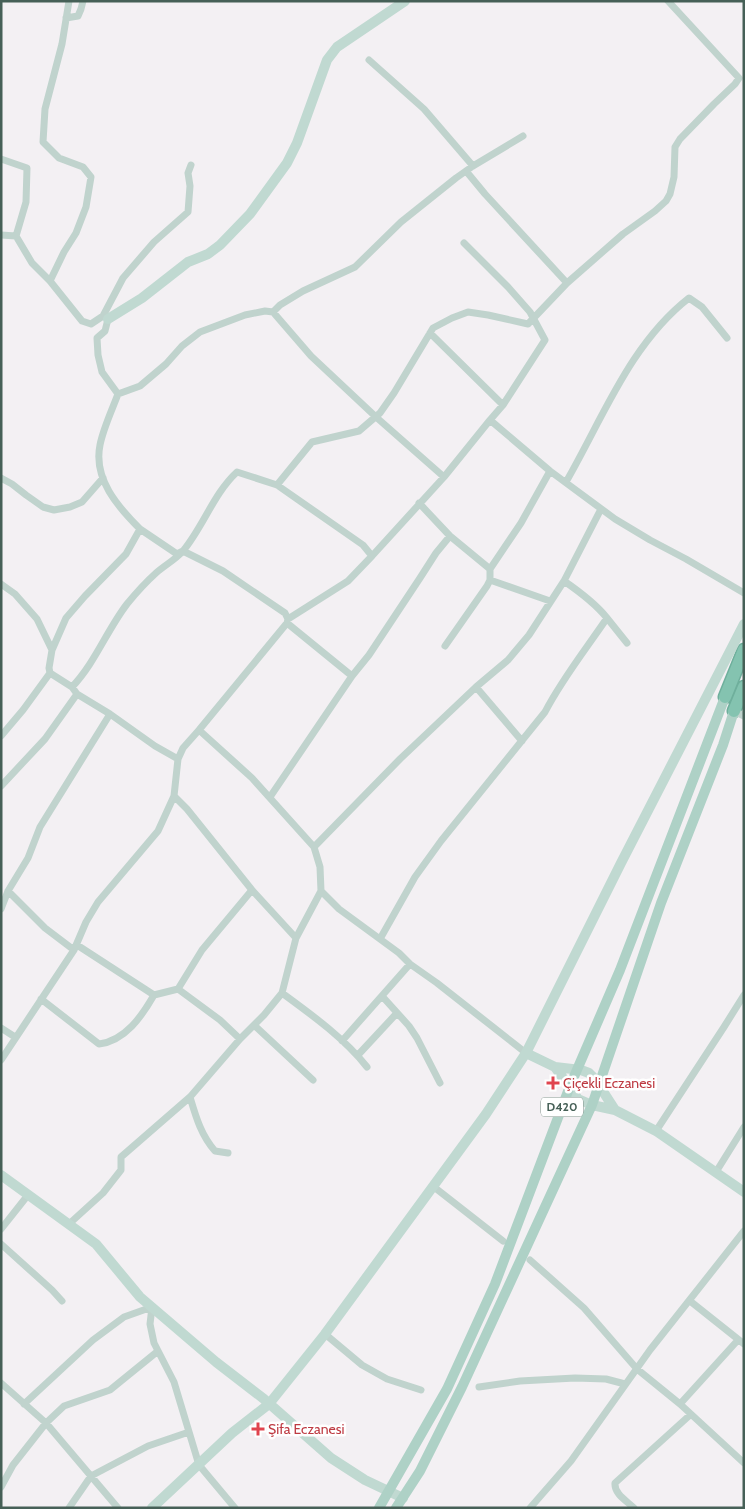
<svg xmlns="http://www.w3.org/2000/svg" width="745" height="1509" font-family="Cabin,sans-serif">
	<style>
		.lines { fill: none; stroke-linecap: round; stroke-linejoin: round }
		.highway-casing { stroke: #6faf9c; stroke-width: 15 }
		.street { stroke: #c0d3cd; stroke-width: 7 }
		.secondary { stroke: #c0d9d1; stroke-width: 10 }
		.primary { stroke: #aed1c6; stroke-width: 10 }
		.highway { stroke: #84c3b0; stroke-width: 12 }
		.health-dot { fill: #e0444e; stroke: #fff; stroke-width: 2 }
		.labels { text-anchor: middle; stroke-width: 5; stroke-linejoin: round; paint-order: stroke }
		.shield { fill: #fff; stroke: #7e9089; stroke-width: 1 }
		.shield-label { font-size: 12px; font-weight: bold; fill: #466057 }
		.health-label { font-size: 14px; fill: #be3a42; stroke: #fff; text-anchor: start }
	</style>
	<rect width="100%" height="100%" fill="#f3f0f3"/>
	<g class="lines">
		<defs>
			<path id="highway" d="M725,697L744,650
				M734,711L744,687"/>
		</defs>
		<use href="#highway" class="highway-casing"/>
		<path class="street" d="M66,18L78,16L81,9L83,1
			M369,60L424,109L473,166
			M1,159L27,168L26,202L16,236
			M466,171L485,194L567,283
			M1,235L16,236L32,263L50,281L82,321L91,324L103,316
			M50,281L64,252L76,233L86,207L91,177L83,167L59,158L43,142L45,109L62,44L69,1
			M273,312L311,356L376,417L444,477
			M430,333L503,405
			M118,394L140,386L166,364L182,346L200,332L245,315L265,311L273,312L280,305L303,291L355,267L401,222L456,178L473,166L523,136
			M490,420L550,471L615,519L650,540L686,559L744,593
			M1,478L12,484L26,495L43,507L54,510L70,507L82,502L103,478
			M566,482C603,418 630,344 689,298L702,307L727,338
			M277,485L312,442L359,431L380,413L394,393L433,328L452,318L468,312L488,315L528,324L567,283L623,234L655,211L666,201L670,194L674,177L675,147L680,139L714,104L735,84L739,78L668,1
			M419,503L450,536L490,569V580L487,586L445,646
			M140,529L177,554L183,551L223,571L285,613L288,619
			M490,569L521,523L550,471
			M490,580L550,601
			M1,584L15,594L37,619L52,650
			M607,618L627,643
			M287,623L352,676
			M72,687C95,663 107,630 127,604C136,593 146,582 156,573C165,565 175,560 183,551C203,527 214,493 237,472L277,485L363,545L372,556
			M476,687L522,741
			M734,711L744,716
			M199,730L252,778L314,847L320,867L321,891L339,909L399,953L410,964L437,983L526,1053
			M1,736L23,710L50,673
			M178,759L155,746L110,714L77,694L72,687L50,673L49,668L52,650L66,618L85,596L126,554L140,529C118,507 93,479 100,445C103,429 112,410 118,394L102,372L98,355L97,338L105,331L108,319L103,316L123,278L154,242L188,212L190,186L188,173L191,165
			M1,786L45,739L77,694
			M174,796L187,809L252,890L296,938
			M270,797L352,676L369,655L420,578L436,553L450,536
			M314,847L400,759L476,687L508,660L529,635L564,581L601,509
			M8,891L45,928L74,950
			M1,909L8,891L28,858L40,827L110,714
			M380,939L415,877L441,841L545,712C562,679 586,649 607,618C595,603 580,592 564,581
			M77,945L154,995
			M178,989L202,950L252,890
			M282,993C312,1015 344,1038 367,1067
			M382,996L409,1026L417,1038L440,1083
			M41,999L99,1044C125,1041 142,1016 154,995L178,989L220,1020L240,1039
			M254,1025L313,1080
			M1,1028L15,1037
			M342,1041L410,964
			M358,1055L397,1013
			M1,1060L74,950L86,922L98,902L158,831L174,796L178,759L183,748L199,730L287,623L288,619L348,581L372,556L444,477L490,420L503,405L545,340L530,312L508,287L464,243
			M190,1097C196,1117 201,1135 215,1151L228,1153
			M656,1131L724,1027L744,995
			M716,1172L744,1127
			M434,1187L503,1241
			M69,1224L103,1193L121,1170V1157L190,1097L240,1039L264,1015L282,993L296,938L321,891
			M1,1229L28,1195
			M1,1244L52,1290L62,1301
			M530,1260L584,1308L637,1369L680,1404L744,1463
			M690,1301L744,1344
			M325,1334L362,1365L387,1379L421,1390
			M1,1383L46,1423L118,1508
			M479,1387L520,1381L575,1378L606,1379L625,1384
			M24,1404L93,1340L124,1317L152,1307L150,1324L154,1343L174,1382L199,1465L235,1508
			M680,1404L738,1340
			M1,1487L13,1465L46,1423L64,1406L110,1390L158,1351
			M69,1508L91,1476L148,1446L189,1432
			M530,1508L571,1461L650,1350L744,1231
			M634,1508C627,1501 614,1494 615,1483L690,1415"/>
		<path class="secondary" d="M108,319L142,298L188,262L208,254L220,245L250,214L287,163L297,143L327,60L337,47L405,1
			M526,1053L555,1067L581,1070L589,1073L595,1079L615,1110
			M555,1067L578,1099L592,1105L615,1110L656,1131L744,1192
			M1,1175L96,1244L140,1297L216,1362L264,1399L331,1458L365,1480L403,1498
			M152,1508L232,1433L269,1404L325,1334L486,1114L526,1053L621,863L744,624"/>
		<path class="primary" d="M379,1508L447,1389L495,1284L570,1086L620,970L725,697
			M396,1508L420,1471L462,1387L592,1105L661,903L723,745L734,711"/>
		<use href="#highway" class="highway"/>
	</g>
	<g class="health-dot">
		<path d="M550.5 1075.5h5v5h5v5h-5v5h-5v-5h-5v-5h5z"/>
		<path d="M255.5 1421.5h5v5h5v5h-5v5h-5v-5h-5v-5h5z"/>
	</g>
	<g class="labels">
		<rect class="shield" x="541" y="1097.5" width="42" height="19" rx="4"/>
		<g class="shield-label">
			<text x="562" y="1111">D420</text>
		</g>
		<g class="health-label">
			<text x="563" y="1088">Çiçekli Eczanesi</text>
			<text x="268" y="1434">Şifa Eczanesi</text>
		</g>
	</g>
	<rect width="745" height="1509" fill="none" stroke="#466057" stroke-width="5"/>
</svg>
